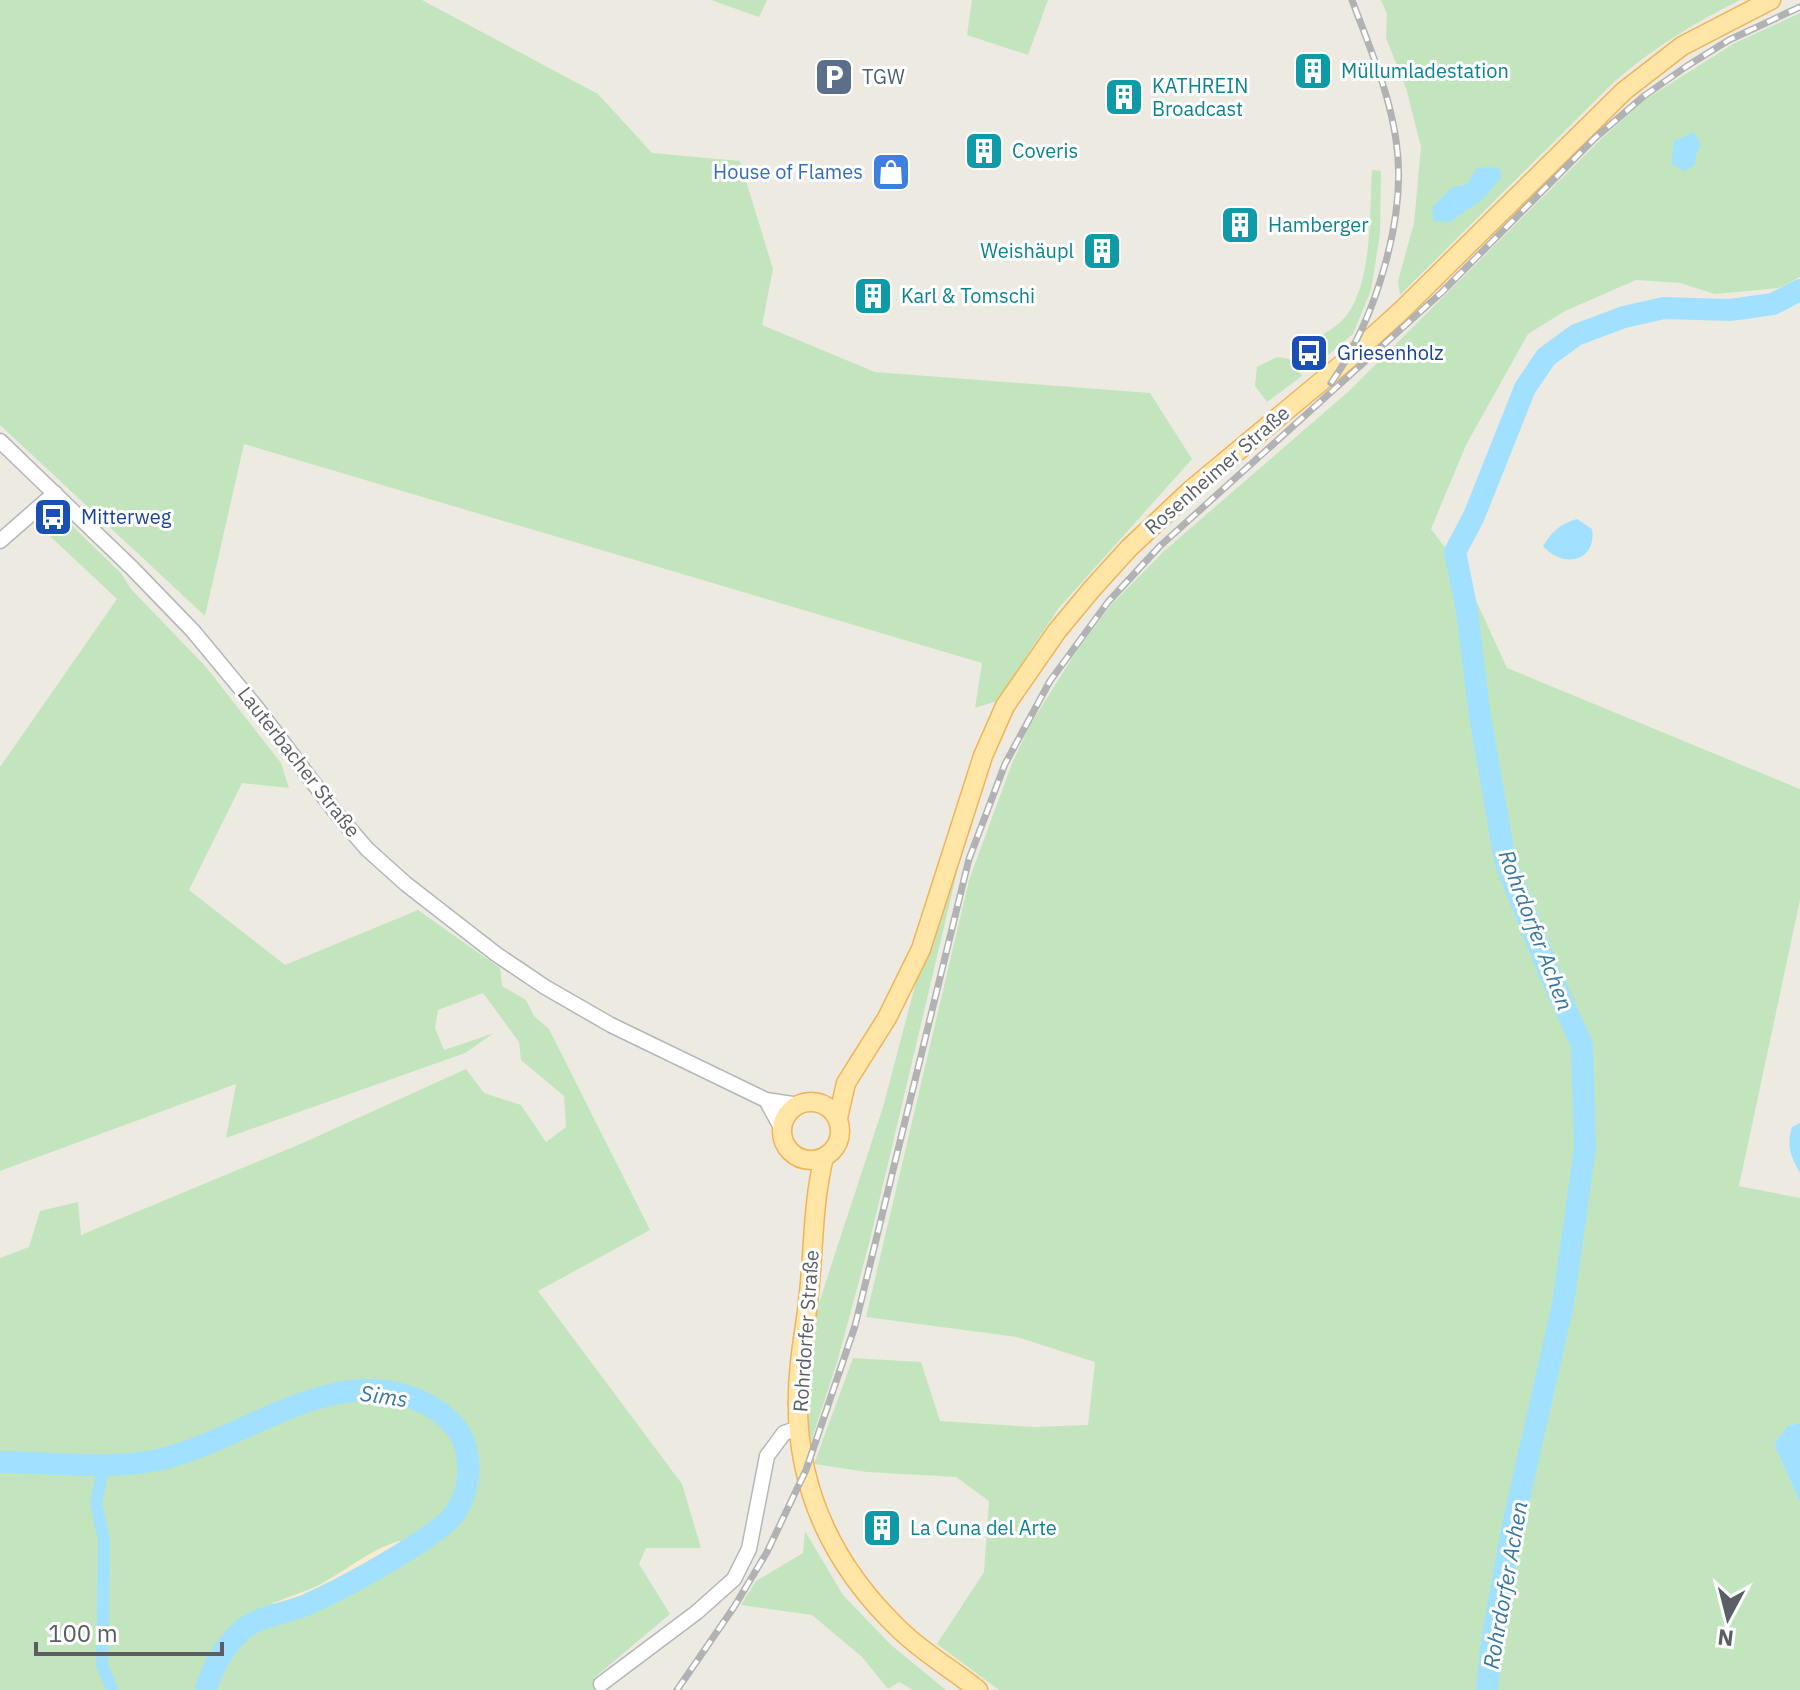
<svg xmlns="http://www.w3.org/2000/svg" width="1800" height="1690" font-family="'IBM Plex Sans',sans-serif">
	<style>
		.green { fill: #c3e5be; fill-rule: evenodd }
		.sand { fill: #faebd1 }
		.water { fill: #a1e1ff }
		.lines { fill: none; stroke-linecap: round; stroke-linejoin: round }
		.canal { stroke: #a1e1ff; stroke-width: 12 }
		.river { stroke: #a1e1ff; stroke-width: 22 }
		.minor-casing { stroke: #b3b6ba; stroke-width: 17 }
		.major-casing { stroke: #f1b357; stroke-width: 21 }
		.minor { stroke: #fff; stroke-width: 14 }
		.major { stroke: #ffe6a6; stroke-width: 18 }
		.rail-casing { stroke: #b1b2b3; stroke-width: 7 }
		.rail { stroke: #fff; stroke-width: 4; stroke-dasharray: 12; stroke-linecap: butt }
		.labels { text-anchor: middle; stroke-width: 6; stroke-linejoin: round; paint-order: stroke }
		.culture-label { font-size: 20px; fill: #0d838f; stroke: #fff; text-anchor: start }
		.service-label { font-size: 20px; fill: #4e5e75; stroke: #fff; text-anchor: start }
		.shop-label { font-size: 20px; fill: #366cbe; stroke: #fff; text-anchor: end }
		.transit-label { font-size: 20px; fill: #164399; stroke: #fff; text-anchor: start }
		.street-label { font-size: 20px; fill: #5b5f63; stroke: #fff }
		.water-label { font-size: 22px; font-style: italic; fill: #39779f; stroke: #fff }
	</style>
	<rect width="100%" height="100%" fill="#edeae2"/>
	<path class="green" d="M0,0H422L598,94L652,153L740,161L773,269L762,325L875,372L1150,393L1192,459L1058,609L997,701L975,708L982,663L244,444L205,616L0,425Z
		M711,0H767L759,17Z
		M972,0H1048L1028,55L967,35Z
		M1381,0H1740C1694,23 1653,48 1614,82L1400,295L1398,281L1414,223L1421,147L1406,88L1386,38L1387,14Z
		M1800,13V277L1779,288L1715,294L1680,283L1636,280L1565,311L1528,334L1466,445L1431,529L1462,570L1507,668L1800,789V900L1739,1186L1800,1198V1423L1787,1426L1774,1444L1800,1503V1690H999L937,1644L984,1572L989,1501L956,1477L867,1472L814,1464L853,1358L921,1362L940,1421L1033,1427L1088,1425L1095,1362L1017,1337L866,1317L969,880L1013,761L1030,725L1077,650L1111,605L1163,552L1349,391L1600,140L1646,99L1733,44Z
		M1372,170L1381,171L1380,234L1371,290L1353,334L1315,366L1299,348C1312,341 1325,334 1337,325C1374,296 1369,214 1372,170Z
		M1277,357L1289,359L1302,376L1267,402L1255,386L1257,367Z
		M41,517L54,528L63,517L121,573L131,589L206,667L281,763L289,788L242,783L189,890L285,965L418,910L500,968L502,986L526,1000L534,1016L549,1029L650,1230L538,1291L682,1484L701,1548H646L639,1564L670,1614L594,1678L603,1690H0V1258L29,1247L40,1211L78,1202L81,1235L305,1142L466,1069L484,1093L521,1105L546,1142L566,1127L564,1096L521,1060L519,1042L483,993L438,1010L435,1028L444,1050L494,1033L465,1053L226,1138L236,1084L0,1171V767L117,599L36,523ZM400,1541L402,1544C391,1557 313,1601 296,1603C288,1604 279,1603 271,1603C304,1598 337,1575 366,1558C377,1552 387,1544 400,1541Z
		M961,855L870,1240L838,1359L811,1442L806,1400L818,1306L883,1107L917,978Z
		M805,1531L843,1595L891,1645L946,1690H913L899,1682L888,1689L862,1657L812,1615L741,1605L756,1581L803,1553Z"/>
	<path class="sand" d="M400,1541L402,1544L398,1549C361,1574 311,1604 267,1613L264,1610C268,1603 304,1592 315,1587C342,1574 371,1548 400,1541Z"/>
	<path class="water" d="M1694,132L1701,144L1696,155L1695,165L1684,171L1671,164L1674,141Z
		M1489,167L1500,169L1501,178L1483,199L1450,222L1434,221L1432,207L1453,187L1467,184L1477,168Z
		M1577,519L1592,529C1597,562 1563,569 1543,546C1551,532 1562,523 1577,519Z
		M1800,1123V1173C1791,1157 1786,1146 1792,1127Z
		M1800,1423V1503L1774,1444L1787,1426Z"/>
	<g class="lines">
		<path class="canal" d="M104,1464L96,1504L104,1540L102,1665L112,1690"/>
		<path class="river" d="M0,1462C49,1462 103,1470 152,1461C241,1445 336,1355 428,1405C444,1414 458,1425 464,1443C472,1466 469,1493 455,1513C436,1539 338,1591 306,1605C285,1614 255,1616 239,1633C224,1647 211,1670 206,1690
			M1487,1690L1491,1647L1512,1529L1563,1304L1585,1148L1582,1045L1549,972L1505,861L1479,710L1467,611L1455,552L1474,516L1525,388L1546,357L1576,335L1624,317L1664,308L1730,310L1773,304L1800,290"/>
		<defs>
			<path id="minor" d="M0,441L132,568L193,631L256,707L337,814L367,849L406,884L496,954L545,987L611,1025L766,1100L799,1105
				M0,541L55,493
				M766,1100L782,1129
				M601,1684L697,1612L734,1579L749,1549L767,1456L784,1433L799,1428"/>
			<path id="major" d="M782 1131a29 29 0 1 1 58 0a29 29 0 1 1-58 0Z
				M838,1118L846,1083L887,1018L921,949L983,756L1005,706L1057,631L1091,590L1129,548L1192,489L1347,360L1402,310L1624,91L1682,46L1771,0
				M824,1157C812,1205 814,1254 808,1302C806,1322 802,1342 800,1363C788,1470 824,1558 901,1631C924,1653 953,1670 978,1690"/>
		</defs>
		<use href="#minor" class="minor-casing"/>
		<use href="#major" class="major-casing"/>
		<use href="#minor" class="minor"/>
		<use href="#major" class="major"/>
		<defs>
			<path id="rail" d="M1331,383C1375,321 1408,216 1396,140C1389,91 1369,46 1352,0
				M677,1690L734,1607L767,1552L806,1470L855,1326L969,859L1005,764L1050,681L1108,602L1160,546L1441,293L1595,138L1644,96L1687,66L1729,40L1800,7"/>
		</defs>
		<use href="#rail" class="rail-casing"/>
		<use href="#rail" class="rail"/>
	</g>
	<defs>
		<symbol id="building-square" viewBox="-11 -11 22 22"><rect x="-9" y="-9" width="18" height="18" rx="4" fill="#0f9aa8" stroke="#fff"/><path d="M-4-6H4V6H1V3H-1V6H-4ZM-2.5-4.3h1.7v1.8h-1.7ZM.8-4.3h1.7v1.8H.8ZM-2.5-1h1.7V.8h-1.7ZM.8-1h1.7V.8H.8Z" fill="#fff"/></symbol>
		<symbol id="parking-square" viewBox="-11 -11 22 22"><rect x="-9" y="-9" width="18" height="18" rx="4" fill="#5c6f8a" stroke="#fff"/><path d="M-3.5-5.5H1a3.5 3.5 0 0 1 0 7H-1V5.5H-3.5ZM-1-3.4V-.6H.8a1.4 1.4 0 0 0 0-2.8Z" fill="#fff"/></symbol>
		<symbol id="shop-square" viewBox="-11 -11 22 22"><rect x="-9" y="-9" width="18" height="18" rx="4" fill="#3f7fe0" stroke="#fff"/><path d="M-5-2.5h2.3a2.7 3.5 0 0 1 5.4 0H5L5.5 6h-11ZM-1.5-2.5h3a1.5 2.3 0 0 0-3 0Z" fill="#fff"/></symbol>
		<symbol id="bus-square" viewBox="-11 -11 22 22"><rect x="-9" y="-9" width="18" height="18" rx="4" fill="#1a4fb4" stroke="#fff"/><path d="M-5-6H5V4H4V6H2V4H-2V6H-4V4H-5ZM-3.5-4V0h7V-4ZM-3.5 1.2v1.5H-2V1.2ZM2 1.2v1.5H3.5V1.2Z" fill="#fff"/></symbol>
	</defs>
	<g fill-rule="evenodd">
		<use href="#building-square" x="1291" y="49" width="44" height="44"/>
		<use href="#parking-square" x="812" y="55" width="44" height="44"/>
		<use href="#building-square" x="1102" y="75" width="44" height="44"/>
		<use href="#building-square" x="962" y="129" width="44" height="44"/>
		<use href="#shop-square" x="869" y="150" width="44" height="44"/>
		<use href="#building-square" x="1218" y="203" width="44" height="44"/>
		<use href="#building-square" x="1080" y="229" width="44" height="44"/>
		<use href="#building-square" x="851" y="274" width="44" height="44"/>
		<use href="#bus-square" x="1287" y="331" width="44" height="44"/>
		<use href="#bus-square" x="31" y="495" width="44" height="44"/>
		<use href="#building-square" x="860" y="1506" width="44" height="44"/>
	</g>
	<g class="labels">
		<g class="culture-label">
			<text x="1341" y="78">Müllumladestation</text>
			<text x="1152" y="93">KATHREIN<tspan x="1152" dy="23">Broadcast</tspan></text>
			<text x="1012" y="158">Coveris</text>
			<text x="1268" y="232">Hamberger</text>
			<text x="1074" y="258" text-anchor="end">Weishäupl</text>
			<text x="901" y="303">Karl &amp; Tomschi</text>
			<text x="910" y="1535">La Cuna del Arte</text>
		</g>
		<g class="service-label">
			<text x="862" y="84">TGW</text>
		</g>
		<g class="shop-label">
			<text x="863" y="179">House of Flames</text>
		</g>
		<g class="transit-label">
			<text x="1337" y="360">Griesenholz</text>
			<text x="81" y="524">Mitterweg</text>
		</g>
		<g class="street-label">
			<text transform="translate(1217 470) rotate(-41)" y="7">Rosenheimer Straße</text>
			<text transform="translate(299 762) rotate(52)" y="7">Lauterbacher Straße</text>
			<text transform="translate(806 1331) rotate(-86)" y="7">Rohrdorfer Straße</text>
		</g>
		<g class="water-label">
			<text transform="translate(1536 930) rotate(69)" y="8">Rohrdorfer Achen</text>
			<text transform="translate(384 1396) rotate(8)" y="8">Sims</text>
			<text transform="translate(1505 1585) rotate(-80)" y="8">Rohrdorfer Achen</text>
		</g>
	</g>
	<g transform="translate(1728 1618) rotate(187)" stroke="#ffffff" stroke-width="6" paint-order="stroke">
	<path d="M0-6L14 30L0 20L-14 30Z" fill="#5b5f63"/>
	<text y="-12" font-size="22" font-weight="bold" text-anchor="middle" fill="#5b5f63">N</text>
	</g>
	<path d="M36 1642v12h186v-12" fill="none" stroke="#5b5f63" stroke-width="4"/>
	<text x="48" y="1642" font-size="24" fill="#5b5f63" stroke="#ffffff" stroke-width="6" paint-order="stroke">100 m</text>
</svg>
